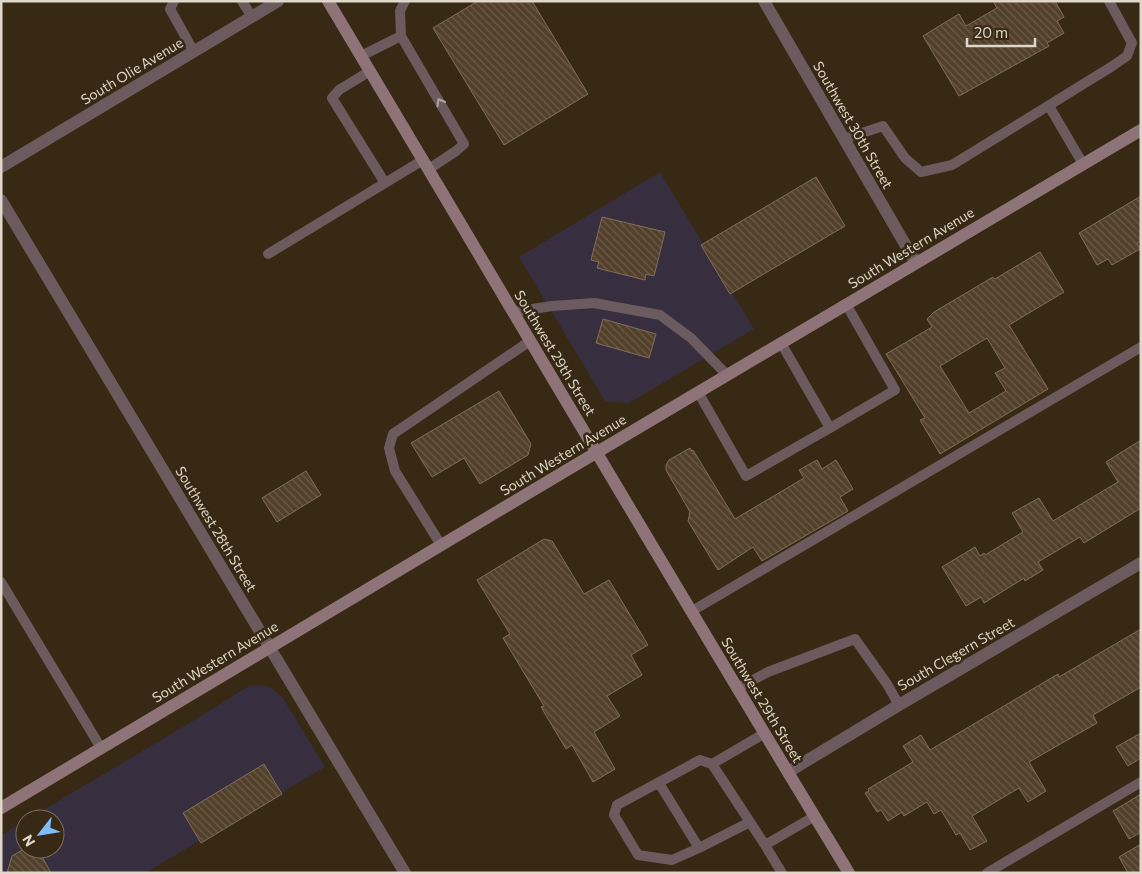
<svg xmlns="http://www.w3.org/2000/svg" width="1142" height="874" font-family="Commissioner,sans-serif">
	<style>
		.commercial { fill: #372f40 }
		.building { fill: url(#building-back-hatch); stroke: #816e58; fill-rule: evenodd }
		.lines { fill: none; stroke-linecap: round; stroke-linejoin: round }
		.lane { stroke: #6b5a5e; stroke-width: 10 }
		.street { stroke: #6b5a5e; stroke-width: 12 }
		.secondary { stroke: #8e7379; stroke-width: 12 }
		.oneway { stroke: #b1a59e }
		.labels { text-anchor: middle; stroke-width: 5; stroke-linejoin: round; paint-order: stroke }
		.street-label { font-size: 14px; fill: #dfd7c9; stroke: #372913 }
	</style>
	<defs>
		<pattern id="building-back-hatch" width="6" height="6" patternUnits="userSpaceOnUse" patternTransform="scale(1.25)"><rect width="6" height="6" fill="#52402b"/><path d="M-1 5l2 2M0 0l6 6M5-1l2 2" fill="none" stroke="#6a5b48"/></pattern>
	</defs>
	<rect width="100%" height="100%" fill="#372913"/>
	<path class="commercial" d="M660,172L754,329L629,403L605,401L519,257Z
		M249,686H267L276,691L283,698L325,767L145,873H1V835L25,821V849H55V819H28L188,724Z"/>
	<path class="building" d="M478,1H532L588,94L504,145L433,28Z
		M993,1H1055L1064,17L1057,21L1064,33L1047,43L1049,46L959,96L923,36L959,14L966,26L997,8Z
		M816,177L845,226L730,294L701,245Z
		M1141,196V241L1137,243L1140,249L1112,265L1108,259L1097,265L1079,233Z
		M602,217L665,232L654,276L646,274L645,280L597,268L599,262L591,260Z
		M1040,252L1064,292L1009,325L1048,389L940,454L920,420L925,418L886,354L932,327L927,319L934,312L993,277L995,279ZM987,338L1005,368L995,373L1006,391L969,413L940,366Z
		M603,319L656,334L649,358L596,343Z
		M499,391L531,444L528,455L480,484L464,458L432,477L411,443Z
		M1141,440V508L1084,543L1080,537L1038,562L1043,570L1025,581L1024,578L984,603L981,597L966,606L942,567L975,547L980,556L984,553L985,555L1023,532L1012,513L1039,498L1053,521L1118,482L1106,462Z
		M690,448L692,451L693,450L735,519L804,478L799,470L817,460L822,469L836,460L853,489L840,497L848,511L762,561L753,547L718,570L688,521L690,512L666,470V465L669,460Z
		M306,471L321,495L277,522L262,498Z
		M544,539L552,541L584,594L609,580L648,645L631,655L642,675L607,696L620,716L594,732L615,769L593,782L572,745L566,749L541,707L544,706L503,638L510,634L477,580Z
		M1141,629V687L1093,715L1097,723L1029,762L1046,791L1028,802L1019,788L972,816L987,841L970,850L960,833L956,835L941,810L934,814L927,802L904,816L902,812L888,821L881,810L877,812L865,793L869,791L868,789L913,762L903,746L921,735L930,750L1058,674L1059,677Z
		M1141,733V758L1128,766L1116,747Z
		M264,764L282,794L201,843L183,813Z
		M1141,794V832L1129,839L1113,811Z
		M1141,844V873H1128L1119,857Z
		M24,849H38L51,873H7L12,856Z"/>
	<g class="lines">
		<path class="lane" d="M174,1L170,9L194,52
			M242,1L252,17
			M401,36L464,144L456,151L429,169
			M361,56L401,36L400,11L405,1
			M370,71L339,90L332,98L385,183
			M1049,106L1083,164
			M844,139L883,126L905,158L921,172L952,165L1111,67L1127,56L1132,43L1109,1
			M268,254L423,160
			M513,312L552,306L594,303L660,315L691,338L727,375
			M698,392L746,476L830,428L781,343
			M830,428L895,390L846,304
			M441,545L395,471L389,448L393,434L530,341
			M1,582L101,748
			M692,611L1141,347
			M738,688L768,672L855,639L887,684L899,705
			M765,733L712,764L765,845L815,816
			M712,764L700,760L617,805L614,815L638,855L672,860L699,848L750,822
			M659,783L699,848
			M765,845L782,873
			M987,873L1141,782"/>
		<path class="street" d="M764,1L916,263
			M1,167L278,1
			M1,200L405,873
			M788,772L899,705L1141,563"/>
		<path class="secondary" d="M328,1C502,292 673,584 849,873
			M1,808L567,470L1141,130"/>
	</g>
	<defs><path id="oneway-chevron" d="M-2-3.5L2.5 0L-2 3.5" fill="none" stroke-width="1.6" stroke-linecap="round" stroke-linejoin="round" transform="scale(1.25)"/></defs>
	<use class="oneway" href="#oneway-chevron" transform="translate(440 102) rotate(-120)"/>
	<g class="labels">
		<g class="street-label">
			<text transform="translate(132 71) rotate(-31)" y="5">South Olie Avenue</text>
			<text transform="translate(853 125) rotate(60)" y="5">Southwest 30th Street</text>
			<text transform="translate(911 248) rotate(-31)" y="5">South Western Avenue</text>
			<text transform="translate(555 353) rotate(59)" y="5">Southwest 29th Street</text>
			<text transform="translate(563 455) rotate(-31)" y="5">South Western Avenue</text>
			<text transform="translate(216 529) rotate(59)" y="5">Southwest 28th Street</text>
			<text transform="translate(956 654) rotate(-30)" y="5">South Clegern Street</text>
			<text transform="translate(215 662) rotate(-31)" y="5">South Western Avenue</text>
			<text transform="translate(762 700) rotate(59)" y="5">Southwest 29th Street</text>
		</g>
	</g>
	<rect width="1142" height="874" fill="none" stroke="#dfd7c9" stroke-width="5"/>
	<g transform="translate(40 834) rotate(239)"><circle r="24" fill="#372913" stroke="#7a6f5c"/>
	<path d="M0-4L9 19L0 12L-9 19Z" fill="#7ebdf9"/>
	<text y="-8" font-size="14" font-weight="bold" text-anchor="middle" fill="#dfd7c9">N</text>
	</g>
	<path d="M967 38v8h68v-8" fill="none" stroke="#dfd7c9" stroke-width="2.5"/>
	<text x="974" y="38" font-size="15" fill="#dfd7c9" stroke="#372913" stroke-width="4" paint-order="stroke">20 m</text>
</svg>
